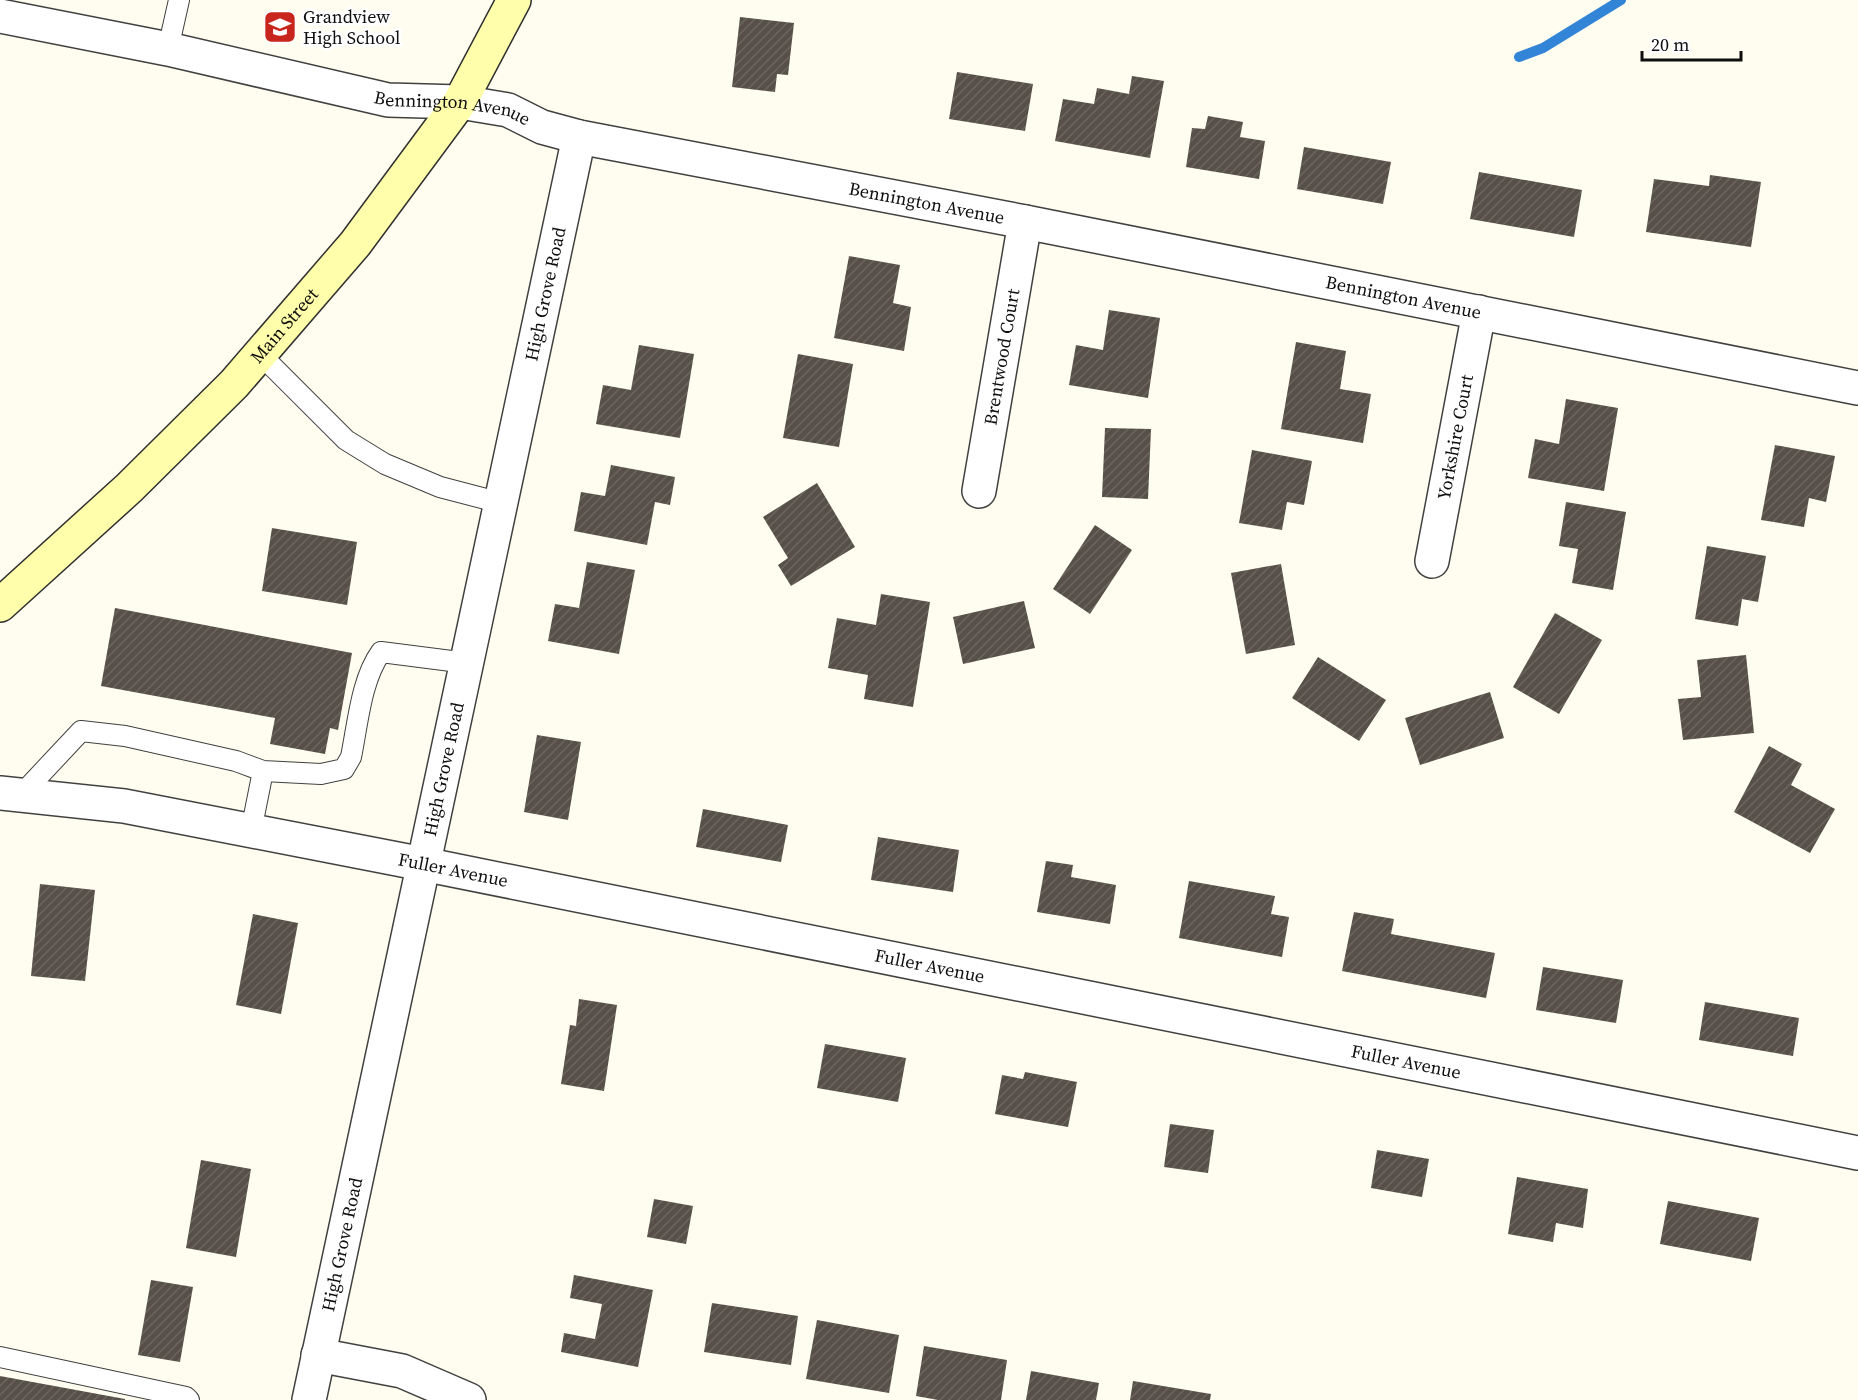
<svg xmlns="http://www.w3.org/2000/svg" width="1858" height="1400" font-family="'Source Serif 4',serif">
	<style>
		.lines { fill: none; stroke-linecap: round; stroke-linejoin: round }
		.stream { stroke: #3284d6; stroke-width: 10 }
		.building { fill: url(#building-hatch) }
		.lane-casing { stroke: #414141; stroke-width: 22 }
		.street-casing { stroke: #414141; stroke-width: 36 }
		.secondary-casing { stroke: #303030; stroke-width: 36 }
		.lane { stroke: #fff; stroke-width: 20 }
		.street { stroke: #fff; stroke-width: 33 }
		.secondary { stroke: #fffeaa; stroke-width: 33 }
		.labels { text-anchor: middle; stroke-width: 6; stroke-linejoin: round; paint-order: stroke }
		.poi-label { font-size: 18px; fill: #0e0e0e; stroke: #fff; text-anchor: start }
		.street-label { font-size: 18px; fill: #0e0e0e; stroke: #fff }
	</style>
	<defs>
		<pattern id="building-hatch" width="6" height="6" patternUnits="userSpaceOnUse" patternTransform="scale(1.5)"><rect width="6" height="6" fill="#575049"/><path d="M-1 1l2-2M0 6l6-6M5 7l2-2" fill="none" stroke="#6a655f"/></pattern>
	</defs>
	<rect width="100%" height="100%" fill="#fffdef"/>
	<g class="lines">
		<path class="stream" d="M1519,57L1543,48L1621,0"/>
	</g>
	<path class="building" d="M740,17L794,23L788,75L777,74L775,92L732,87Z
		M957,72L1033,84L1025,131L949,119Z
		M1132,76L1164,81L1150,158L1055,141L1063,99L1094,104L1097,88L1129,94Z
		M1208,116L1243,122L1240,137L1265,141L1259,179L1186,167L1192,128L1205,129Z
		M1304,147L1391,162L1383,204L1297,189Z
		M1479,172L1582,190L1574,237L1470,219Z
		M1710,175L1761,182L1751,247L1646,232L1654,179L1709,186Z
		M849,256L900,265L893,303L911,307L904,351L834,338Z
		M1109,310L1160,318L1148,398L1069,385L1076,345L1103,350Z
		M1296,342L1346,351L1340,389L1371,394L1363,443L1281,429Z
		M639,345L694,354L680,438L596,424L603,385L631,390Z
		M798,354L853,364L839,447L783,438Z
		M1566,399L1618,408L1604,491L1528,478L1535,439L1559,444Z
		M1105,428L1151,429L1148,499L1102,497Z
		M1775,445L1835,456L1826,502L1809,498L1804,527L1761,520Z
		M1252,450L1312,461L1304,505L1287,502L1282,530L1239,523Z
		M611,465L675,477L670,505L655,502L647,545L574,531L581,492L605,496Z
		M817,483L855,547L791,586L778,565L788,558L763,517Z
		M1566,502L1626,512L1613,590L1572,583L1578,549L1559,546Z
		M1095,525L1132,550L1090,614L1053,589Z
		M272,528L357,542L347,605L262,591Z
		M1707,546L1766,556L1758,602L1742,599L1738,626L1695,619Z
		M587,562L635,570L619,654L548,641L555,604L579,608Z
		M1281,564L1295,645L1246,654L1231,573Z
		M881,594L930,602L913,707L864,699L868,675L828,668L837,618L876,625Z
		M1024,601L1035,648L963,664L953,617Z
		M115,608L352,653L338,730L330,728L325,754L270,744L275,718L101,686Z
		M1555,613L1602,640L1559,714L1513,687Z
		M1746,655L1754,733L1683,740L1678,699L1701,697L1697,660Z
		M1318,657L1386,700L1359,741L1292,698Z
		M1490,692L1504,738L1420,765L1405,718Z
		M537,735L581,742L568,820L524,812Z
		M1769,746L1802,764L1791,785L1835,809L1810,853L1734,812Z
		M703,809L788,825L781,862L696,847Z
		M878,837L959,850L953,892L871,880Z
		M1046,861L1073,865L1071,877L1116,885L1110,924L1037,912Z
		M1189,881L1275,896L1271,914L1289,917L1282,957L1179,938Z
		M40,884L95,890L85,981L31,976Z
		M1354,912L1394,919L1391,934L1495,953L1486,998L1342,971Z
		M253,914L298,923L281,1014L236,1005Z
		M1543,967L1623,980L1616,1023L1536,1010Z
		M579,999L617,1005L604,1091L561,1084L570,1025L576,1026Z
		M1705,1002L1799,1018L1793,1056L1699,1040Z
		M825,1044L906,1058L898,1102L817,1088Z
		M1025,1072L1077,1082L1068,1127L995,1114L1002,1075L1023,1079Z
		M1170,1124L1214,1130L1208,1173L1164,1167Z
		M1377,1150L1429,1159L1422,1197L1371,1188Z
		M201,1160L251,1169L236,1257L186,1248Z
		M1517,1177L1588,1189L1583,1228L1556,1223L1553,1242L1508,1234Z
		M654,1199L693,1206L686,1244L647,1237Z
		M1668,1201L1759,1218L1751,1261L1660,1244Z
		M574,1275L653,1290L638,1367L561,1352L564,1333L595,1339L602,1304L570,1298Z
		M151,1280L193,1287L180,1362L138,1355Z
		M712,1303L798,1316L791,1365L704,1352Z
		M817,1320L899,1335L889,1393L806,1379Z
		M924,1346L1007,1360L1001,1400H938L916,1396Z
		M1031,1371L1099,1383L1096,1400H1026Z
		M0,1376L125,1399V1400H0Z
		M1133,1381L1211,1394L1210,1400H1130Z"/>
	<g class="lines">
		<defs>
			<path id="lane" d="M168,49L179,0
				M260,354L346,440L385,464L440,487L501,503
				M21,795L81,731L125,736L236,761L263,771L321,774L344,769L351,757C358,723 361,680 381,652L467,663
				M251,831L263,771
				M0,1357L186,1397L189,1400"/>
			<g id="street">
				<path id="s1" d="M0,16L168,49L388,100L460,102L508,110L542,127L579,137L1025,222L1858,388"/>
				<path id="s2" d="M979,491L1025,222"/>
				<path id="s3" d="M1432,561L1479,312"/>
				<path id="s4" d="M0,793L124,806L423,864L1858,1153"/>
				<path d="M318,1355L402,1371L469,1400"/>
				<path id="s5" d="M309,1400L579,137"/>
			</g>
			<g id="secondary">
				<path id="s6" d="M0,605L129,488L234,384L355,244L460,102L514,0"/>
			</g>
		</defs>
		<use href="#lane" class="lane-casing"/>
		<use href="#street" class="street-casing"/>
		<use href="#secondary" class="secondary-casing"/>
		<use href="#lane" class="lane"/>
		<use href="#street" class="street"/>
		<use href="#secondary" class="secondary"/>
	</g>
	<defs>
		<symbol id="school-square" viewBox="-11 -11 22 22"><rect x="-9" y="-9" width="18" height="18" rx="4" fill="#c8251c" stroke="#fff"/><path d="M0-5L7-2L0 1L-7-2ZM-4 1L0 2.5L4 1V4Q0 6-4 4Z" fill="#fff"/></symbol>
	</defs>
	<g fill-rule="evenodd">
		<use href="#school-square" x="261" y="8" width="38" height="38"/>
	</g>
	<g class="labels">
		<g class="poi-label">
			<text x="303" y="23">Grandview<tspan x="303" dy="21">High School</tspan></text>
		</g>
		<g class="street-label">
			<text dy="6" stroke="none"><textPath href="#s1" startOffset="462">Bennington Avenue</textPath></text>
			<text dy="6" stroke="none"><textPath href="#s1" startOffset="948">Bennington Avenue</textPath></text>
			<text dy="6" stroke="none"><textPath href="#s5" startOffset="1131">High Grove Road</textPath></text>
			<text dy="6" stroke="none"><textPath href="#s1" startOffset="1434">Bennington Avenue</textPath></text>
			<text dy="6" stroke="none"><textPath href="#s6" startOffset="399">Main Street</textPath></text>
			<text dy="6" stroke="none"><textPath href="#s2" startOffset="136">Brentwood Court</textPath></text>
			<text dy="6" stroke="none"><textPath href="#s3" startOffset="126">Yorkshire Court</textPath></text>
			<text dy="6" stroke="none"><textPath href="#s5" startOffset="645">High Grove Road</textPath></text>
			<text dy="6" stroke="none"><textPath href="#s4" startOffset="460">Fuller Avenue</textPath></text>
			<text dy="6" stroke="none"><textPath href="#s4" startOffset="946">Fuller Avenue</textPath></text>
			<text dy="6" stroke="none"><textPath href="#s4" startOffset="1432">Fuller Avenue</textPath></text>
			<text dy="6" stroke="none"><textPath href="#s5" startOffset="159">High Grove Road</textPath></text>
		</g>
	</g>
	<path d="M1642 51v9h99v-9" fill="none" stroke="#0e0e0e" stroke-width="3"/>
	<text x="1651" y="51" font-size="18" fill="#0e0e0e" stroke="#ffffff" stroke-width="4.5" paint-order="stroke">20 m</text>
</svg>
